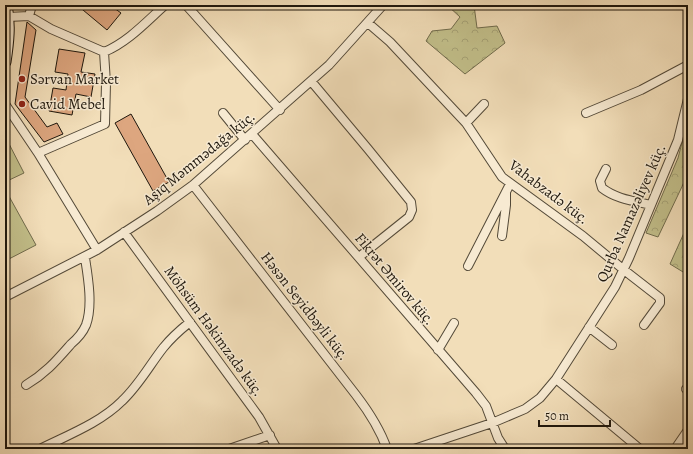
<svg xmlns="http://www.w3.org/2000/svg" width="693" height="454" font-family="Alegreya,serif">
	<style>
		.green { fill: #c2bf8a; stroke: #706b4c }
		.forest { fill: url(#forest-crowns); stroke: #706b4c }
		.building { fill: #dda67f; stroke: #1e170d }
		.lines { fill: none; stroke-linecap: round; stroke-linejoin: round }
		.street-casing { stroke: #534938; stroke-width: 10 }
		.secondary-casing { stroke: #1e170d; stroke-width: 13 }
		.street { stroke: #f7ead2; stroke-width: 8 }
		.secondary { stroke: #f7ead2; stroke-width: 11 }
		.poi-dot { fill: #8f2418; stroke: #f7ead2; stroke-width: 1.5 }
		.labels { text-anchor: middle; stroke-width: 3; stroke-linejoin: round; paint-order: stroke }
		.poi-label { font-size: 15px; fill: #1e170d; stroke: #f7ead2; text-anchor: start }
		.street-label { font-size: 15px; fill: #1e170d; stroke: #f7ead2 }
	</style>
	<defs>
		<pattern id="forest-crowns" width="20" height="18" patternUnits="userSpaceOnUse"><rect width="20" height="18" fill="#c2bf8a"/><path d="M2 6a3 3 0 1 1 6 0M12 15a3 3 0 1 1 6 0" fill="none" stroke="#a6a376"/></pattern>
	</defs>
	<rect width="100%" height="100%" fill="#f2deb9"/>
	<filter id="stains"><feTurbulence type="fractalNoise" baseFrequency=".005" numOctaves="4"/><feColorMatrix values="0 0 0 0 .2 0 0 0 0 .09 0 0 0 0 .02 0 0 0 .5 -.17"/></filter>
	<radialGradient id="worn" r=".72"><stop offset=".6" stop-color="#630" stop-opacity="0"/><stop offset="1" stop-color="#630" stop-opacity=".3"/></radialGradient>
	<path class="green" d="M5,136L24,173L5,182Z
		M5,189L36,245L5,261Z"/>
	<path class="forest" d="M447,5H474L477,28L497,26L505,43L465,74L426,41L432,31L451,29L460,17Z
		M688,120V174L658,237L646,233L678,158Z
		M688,224V275L670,264Z"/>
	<path class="building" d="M77,5H110L121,13L107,30Z
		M27,22L36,30L25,97L47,127L57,123L63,134L44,142L15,104Z
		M59,49L85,53L81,72L95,74L91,97L76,94L72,115L49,111L53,88L66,90L68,74L55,72Z
		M131,114L169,182L153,191L115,123Z"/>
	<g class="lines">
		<defs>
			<path id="street" d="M186,5L280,110
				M29,16L32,5
				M8,17L29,16L51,29L104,52
				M368,23L390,42L466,123L502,177L583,236L624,270L660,298V303L644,325
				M311,81L368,149L411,202L412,210L409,217L359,257
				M5,104L38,153L97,250
				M223,113L245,140
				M586,113L641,90L688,65
				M466,123L484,104
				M252,134L476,393L486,406L498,438L505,449
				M38,153L105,124L106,83L104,52C128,42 146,22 165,5
				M606,169L600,181L602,188C616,199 634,201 651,205
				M193,185L356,395C369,412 380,429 387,449
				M124,232L259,417L277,449
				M502,236L506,205V193
				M468,266L510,184
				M5,297L97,250L157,211L193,185L329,65L383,5
				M589,327L612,345
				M438,350L454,323
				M556,379L640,449
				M26,385C46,373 56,361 71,344C77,339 83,332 86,325C93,306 88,277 85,258
				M686,389L688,391
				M40,449C68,435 100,423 122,401C139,385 149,366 163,348C171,338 180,330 190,322
				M229,449L270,435
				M414,449L492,423L525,409L540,398L556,379L615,287L629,258L678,140L688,99
				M675,449L688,430"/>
			<path id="secondary" d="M5,62C8,42 10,24 6,5"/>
		</defs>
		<use href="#street" class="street-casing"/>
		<use href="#secondary" class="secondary-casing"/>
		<use href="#street" class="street"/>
		<use href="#secondary" class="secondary"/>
	</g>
	<g class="poi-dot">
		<circle cx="22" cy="79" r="4"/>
		<circle cx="22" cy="104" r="4"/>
	</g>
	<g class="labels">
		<g class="poi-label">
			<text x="30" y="84">Sərvan Market</text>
			<text x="30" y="109">Cavid Mebel</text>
		</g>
		<g class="street-label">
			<text transform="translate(199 158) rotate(-39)" y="5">Aşıq Məmmədağa küç.</text>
			<text transform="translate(549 192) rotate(37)" y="5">Vahabzadə küç.</text>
			<text transform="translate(631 213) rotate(-66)" y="5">Qurba Namazəliyev küç.</text>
			<text transform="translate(395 279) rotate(50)" y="5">Fikrət Əmirov küç.</text>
			<text transform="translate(305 306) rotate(52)" y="5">Həsən Seyidbəyli küç.</text>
			<text transform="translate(214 331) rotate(54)" y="5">Möhsüm Həkimzadə küç.</text>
		</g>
	</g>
	<rect width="693" height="454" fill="none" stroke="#f2deb9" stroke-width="20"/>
	<rect x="6" y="6" width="681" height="442" fill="none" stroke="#1e170d" stroke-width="2"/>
	<rect x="10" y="10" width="673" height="434" fill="none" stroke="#1e170d"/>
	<path d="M539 420v6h71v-6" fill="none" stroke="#1e170d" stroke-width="2"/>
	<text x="545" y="420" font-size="12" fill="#1e170d" stroke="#f7ead2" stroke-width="3" paint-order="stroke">50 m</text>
	<rect width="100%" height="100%" filter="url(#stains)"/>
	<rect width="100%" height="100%" fill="url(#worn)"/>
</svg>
